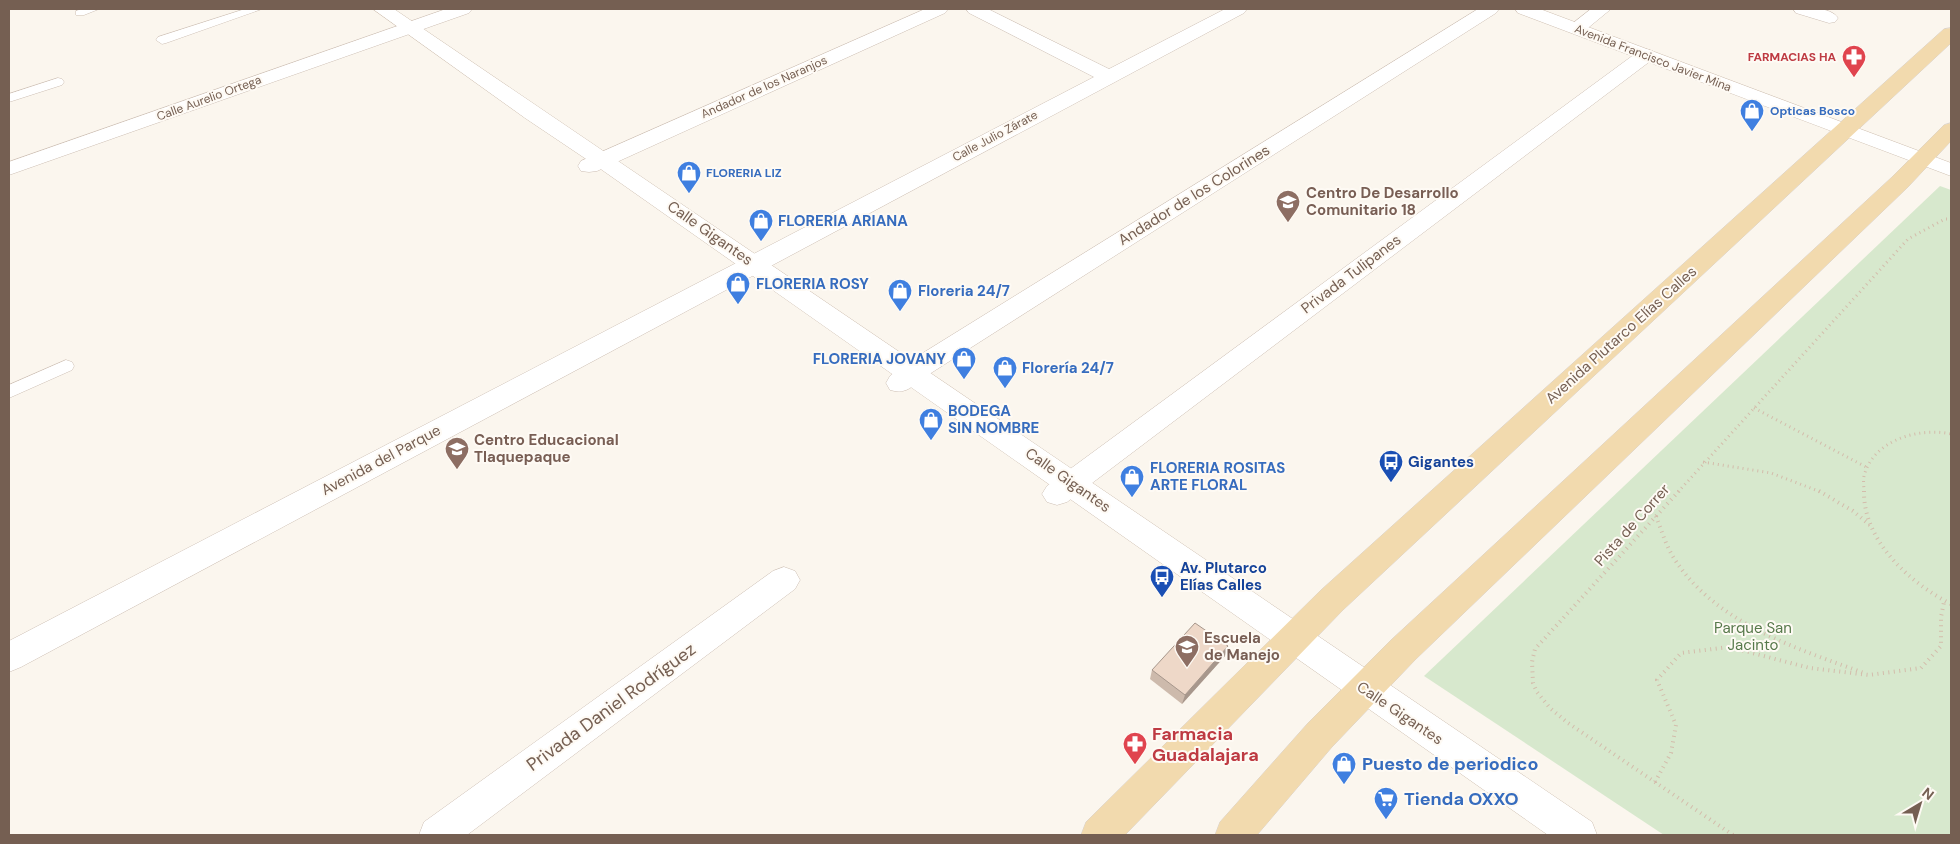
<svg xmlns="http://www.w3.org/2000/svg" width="1960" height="844" font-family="'DM Sans',sans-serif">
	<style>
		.green { fill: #d7e8cd }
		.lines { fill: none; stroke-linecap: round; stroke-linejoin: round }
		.lane-casing { stroke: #cdbfb4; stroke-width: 1 }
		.street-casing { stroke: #cdbfb4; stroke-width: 1 }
		.secondary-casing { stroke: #cfc0b2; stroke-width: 1 }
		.primary-casing { stroke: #d8d2cf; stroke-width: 1 }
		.path-far1 { stroke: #d3bcab; stroke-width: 3; stroke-dasharray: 1 4; stroke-linecap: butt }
		.path { stroke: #d3bcab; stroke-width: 4; stroke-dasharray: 1 4.5; stroke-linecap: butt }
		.lane { fill: #fff; fill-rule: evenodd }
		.street { fill: #fff; fill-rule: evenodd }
		.secondary { fill: #fff; fill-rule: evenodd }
		.primary { fill: #f2daae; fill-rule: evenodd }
		.wall { fill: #cdbaac }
		.shaded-wall { fill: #a7978c }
		.building { fill: #eed8c8; stroke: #a7978c }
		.labels { text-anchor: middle; stroke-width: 4; stroke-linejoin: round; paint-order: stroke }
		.far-health-label { font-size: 12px; font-weight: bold; fill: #be3a42; stroke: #fefaf4; text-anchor: end }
		.far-street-label { font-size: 12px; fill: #755f52; stroke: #fefaf4 }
		.far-shop-label { font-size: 12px; font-weight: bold; fill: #366cbe; stroke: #fefaf4; text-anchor: start }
		.education-label { font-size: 15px; font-weight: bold; fill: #785e54; stroke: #fefaf4; text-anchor: start }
		.street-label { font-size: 15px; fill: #755f52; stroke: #fefaf4 }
		.shop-label { font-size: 15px; font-weight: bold; fill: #366cbe; stroke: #fefaf4; text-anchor: start }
		.transit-label { font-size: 15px; font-weight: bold; fill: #164399; stroke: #fefaf4; text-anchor: start }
		.park-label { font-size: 15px; fill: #57794b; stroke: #fefaf4 }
		.near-street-label { font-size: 18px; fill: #755f52; stroke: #fefaf4 }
		.near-health-label { font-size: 18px; font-weight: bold; fill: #be3a42; stroke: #fefaf4; text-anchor: start }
		.near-shop-label { font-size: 18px; font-weight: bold; fill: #366cbe; stroke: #fefaf4; text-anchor: start }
	</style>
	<rect width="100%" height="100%" fill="#fbf6ee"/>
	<path class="green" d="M1940,186L1951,190V835H1664L1424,676Z"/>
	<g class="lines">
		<defs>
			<path id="lane" d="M82,9H99L84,15H76V11Z
				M245,9H262L166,43L162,44L156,40L158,37Z
				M58,78L62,79L64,82L62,85L9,102V94Z
				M66,360L72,362L74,366L72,370L9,398V385Z"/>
			<path id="street" d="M446,9H472L469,13L9,175V162Z
				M925,9H948L945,13L597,171L589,172L581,171L578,166L581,161Z
				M966,9H988L1109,69L1225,9H1247L1244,13L21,667L9,672V641L1094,77L969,13Z
				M1478,9H1499L1496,13L920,380C910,389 904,394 890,390L886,383L890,376L902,366Z
				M1591,9H1611L1583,32H1569L1567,28Z
				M1793,9C1806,8 1830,6 1838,18L1835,22L1829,23L1796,13Z
				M1646,49L1653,51L1656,55L1653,59L1067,502L1057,505L1047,502L1042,494L1047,486L1639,51Z
				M784,567L795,571L800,580L795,589L467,835H419L424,822L773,571Z"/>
			<path id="secondary" d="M373,9H394L1592,822L1597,835H1548L595,165L525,118Z
				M1515,9H1540L1951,163V176L1518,13Z"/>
			<path id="primary" d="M1951,28V43L1343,610L1125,835H1081L1086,822L1321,590L1944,29Z
				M1951,123V141L1908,187L1415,660L1332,747L1257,835H1215L1220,822L1308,723L1391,640L1892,177L1944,125Z"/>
		</defs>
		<use href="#lane" class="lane-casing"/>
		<use href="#street" class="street-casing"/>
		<use href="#secondary" class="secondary-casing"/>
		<use href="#primary" class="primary-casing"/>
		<path class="path-far1" d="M1754,408L1868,468
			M1703,462L1771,473L1821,492
			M1678,492L1908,239L1945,219H1951
			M1864,492C1864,487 1863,481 1864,476C1873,440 1919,427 1951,434"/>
		<path class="path" d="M1679,491L1535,649L1532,662L1533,683L1537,692L1550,708L1568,723L1733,835
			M1819,491L1853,511L1871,526
			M1864,491C1863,541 1910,583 1951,604
			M1656,516C1661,529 1665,543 1672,555C1712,622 1795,648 1864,673
			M1655,782L1671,753L1676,725L1657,680L1681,653L1729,647L1810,668L1869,675L1921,668L1941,646V617L1944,602"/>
		<use href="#lane" class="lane"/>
		<use href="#street" class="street"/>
		<use href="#secondary" class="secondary"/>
		<use href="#primary" class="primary"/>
	</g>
	<path class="wall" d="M1225,656L1182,704L1150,679L1152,670Z"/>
	<path class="shaded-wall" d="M1228,646L1225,656L1182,704L1185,695Z"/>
	<path class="building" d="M1195,623L1228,646L1185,695L1152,670Z"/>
	<defs>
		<symbol id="pharmacy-pin" viewBox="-11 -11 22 30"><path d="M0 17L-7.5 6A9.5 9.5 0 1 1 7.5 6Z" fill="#e0444e" stroke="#fefaf4"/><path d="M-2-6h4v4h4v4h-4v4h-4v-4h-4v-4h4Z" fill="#fff"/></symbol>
		<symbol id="shop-pin" viewBox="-11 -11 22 30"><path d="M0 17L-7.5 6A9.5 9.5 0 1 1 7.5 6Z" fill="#3f7fe0" stroke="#fefaf4"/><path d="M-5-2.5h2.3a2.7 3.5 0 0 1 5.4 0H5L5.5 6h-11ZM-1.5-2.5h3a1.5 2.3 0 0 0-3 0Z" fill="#fff"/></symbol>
		<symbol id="school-pin" viewBox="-11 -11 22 30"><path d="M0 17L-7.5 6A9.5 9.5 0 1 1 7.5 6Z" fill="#8d6e63" stroke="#fefaf4"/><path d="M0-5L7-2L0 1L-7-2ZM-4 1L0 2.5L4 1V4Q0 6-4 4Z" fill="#fff"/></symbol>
		<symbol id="university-pin" viewBox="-11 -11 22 30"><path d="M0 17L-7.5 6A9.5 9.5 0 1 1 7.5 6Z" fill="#8d6e63" stroke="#fefaf4"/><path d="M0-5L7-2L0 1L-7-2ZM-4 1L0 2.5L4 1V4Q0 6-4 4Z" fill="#fff"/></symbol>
		<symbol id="bus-pin" viewBox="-11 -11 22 30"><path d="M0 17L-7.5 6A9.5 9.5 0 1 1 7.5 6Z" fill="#1a4fb4" stroke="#fefaf4"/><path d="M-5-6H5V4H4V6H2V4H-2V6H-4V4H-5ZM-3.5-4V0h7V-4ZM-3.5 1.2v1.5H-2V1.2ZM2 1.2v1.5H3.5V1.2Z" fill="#fff"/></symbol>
		<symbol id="supermarket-pin" viewBox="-11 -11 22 30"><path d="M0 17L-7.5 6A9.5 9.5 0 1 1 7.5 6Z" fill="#3f7fe0" stroke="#fefaf4"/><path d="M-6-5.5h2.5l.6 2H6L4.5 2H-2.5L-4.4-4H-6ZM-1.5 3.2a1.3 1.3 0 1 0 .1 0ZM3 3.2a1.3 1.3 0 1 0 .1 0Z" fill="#fff"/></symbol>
	</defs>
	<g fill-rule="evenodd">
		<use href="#pharmacy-pin" x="1840" y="43" width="28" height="38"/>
		<use href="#shop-pin" x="1738" y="97" width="28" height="38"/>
		<use href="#shop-pin" x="675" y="159" width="28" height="38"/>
		<use href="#school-pin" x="1274" y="188" width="28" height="38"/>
		<use href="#shop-pin" x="747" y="207" width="28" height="38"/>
		<use href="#shop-pin" x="724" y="270" width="28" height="38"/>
		<use href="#shop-pin" x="886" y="277" width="28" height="38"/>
		<use href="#shop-pin" x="950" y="345" width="28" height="38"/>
		<use href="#shop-pin" x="991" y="354" width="28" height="38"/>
		<use href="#shop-pin" x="917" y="406" width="28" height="38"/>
		<use href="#university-pin" x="443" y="435" width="28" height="38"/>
		<use href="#bus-pin" x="1377" y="448" width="28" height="38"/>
		<use href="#shop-pin" x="1118" y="463" width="28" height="38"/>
		<use href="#bus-pin" x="1148" y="563" width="28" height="38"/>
		<use href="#school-pin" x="1173" y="633" width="28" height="38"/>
		<use href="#pharmacy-pin" x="1121" y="730" width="28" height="38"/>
		<use href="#shop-pin" x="1330" y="750" width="28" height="38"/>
		<use href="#supermarket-pin" x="1372" y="785" width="28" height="38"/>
	</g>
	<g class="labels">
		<g class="far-health-label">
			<text x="1836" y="61">FARMACIAS HA</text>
		</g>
		<g class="far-street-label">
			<text transform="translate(1653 58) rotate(21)" y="4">Avenida Francisco Javier Mina</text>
			<text transform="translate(764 87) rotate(-24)" y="4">Andador de los Naranjos</text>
			<text transform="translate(209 98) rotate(-20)" y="4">Calle Aurelio Ortega</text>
			<text transform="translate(995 136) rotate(-28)" y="4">Calle Julio Zárate</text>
		</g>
		<g class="far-shop-label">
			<text x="1770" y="115">Opticas Bosco</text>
			<text x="706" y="177">FLORERIA LIZ</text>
		</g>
		<g class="education-label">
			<text x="1306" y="198">Centro De Desarrollo<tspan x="1306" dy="17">Comunitario 18</tspan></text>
			<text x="474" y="445">Centro Educacional<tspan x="474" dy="17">Tlaquepaque</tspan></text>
			<text x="1204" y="643">Escuela<tspan x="1204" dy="17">de Manejo</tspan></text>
		</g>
		<g class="street-label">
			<text transform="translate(1194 195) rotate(-32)" y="5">Andador de los Colorines</text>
			<text transform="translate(710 233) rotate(35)" y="5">Calle Gigantes</text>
			<text transform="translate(1351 274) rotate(-37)" y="5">Privada Tulipanes</text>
			<text transform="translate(1621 335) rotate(-42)" y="5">Avenida Plutarco Elías Calles</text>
			<text transform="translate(381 460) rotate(-28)" y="5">Avenida del Parque</text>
			<text transform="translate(1068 480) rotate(35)" y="5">Calle Gigantes</text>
			<text transform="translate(1632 525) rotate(-48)" y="5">Pista de Correr</text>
			<text transform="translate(1400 713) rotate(34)" y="5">Calle Gigantes</text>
		</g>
		<g class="shop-label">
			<text x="778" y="226">FLORERIA ARIANA</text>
			<text x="756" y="289">FLORERIA ROSY</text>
			<text x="918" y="296">Floreria 24/7</text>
			<text x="946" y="364" text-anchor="end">FLORERIA JOVANY</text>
			<text x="1022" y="373">Florería 24/7</text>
			<text x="948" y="416">BODEGA<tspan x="948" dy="17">SIN NOMBRE</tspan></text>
			<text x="1150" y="473">FLORERIA ROSITAS<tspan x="1150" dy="17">ARTE FLORAL</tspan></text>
		</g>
		<g class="transit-label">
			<text x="1408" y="467">Gigantes</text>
			<text x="1180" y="573">Av. Plutarco<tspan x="1180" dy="17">Elías Calles</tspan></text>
		</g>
		<g class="park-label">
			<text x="1753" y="633">Parque San<tspan x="1753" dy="17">Jacinto</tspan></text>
		</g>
		<g class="near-street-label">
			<text transform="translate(611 707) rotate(-36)" y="6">Privada Daniel Rodríguez</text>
		</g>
		<g class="near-health-label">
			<text x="1152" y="740">Farmacia<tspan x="1152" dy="21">Guadalajara</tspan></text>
		</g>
		<g class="near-shop-label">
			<text x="1362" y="770">Puesto de periodico</text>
			<text x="1404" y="805">Tienda OXXO</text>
		</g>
	</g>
	<rect width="1960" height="844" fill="none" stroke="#755f52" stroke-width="20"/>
	<g transform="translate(1920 804) rotate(38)" stroke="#fefaf4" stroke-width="4" paint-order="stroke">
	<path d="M0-4L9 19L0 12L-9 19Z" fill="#755f52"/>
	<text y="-8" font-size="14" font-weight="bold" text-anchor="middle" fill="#755f52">N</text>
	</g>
</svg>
